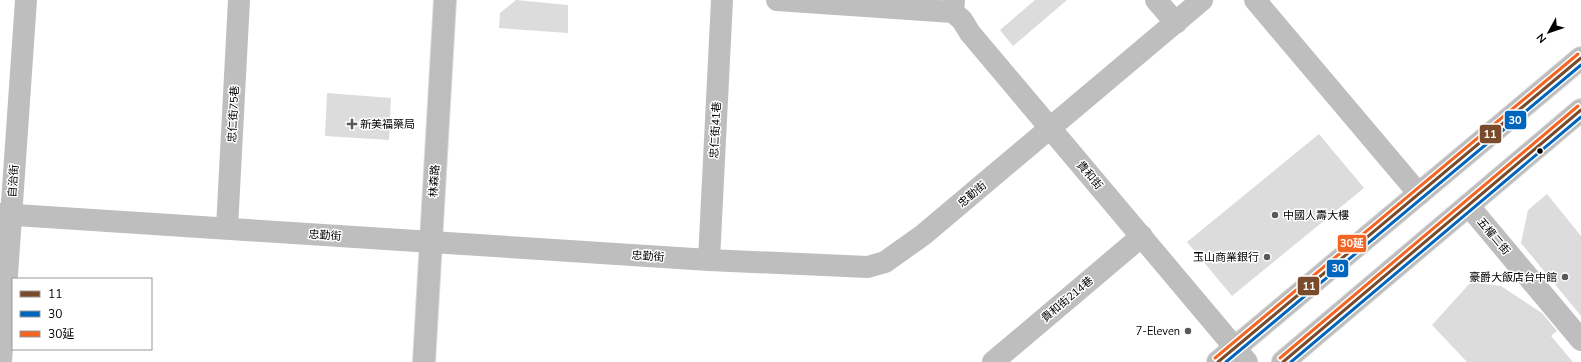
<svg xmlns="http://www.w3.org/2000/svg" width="1581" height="362" font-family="'Nunito Sans','Noto Sans TC',sans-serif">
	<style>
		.building { fill: #dcdcdc }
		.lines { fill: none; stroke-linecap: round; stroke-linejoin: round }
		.major-casing { stroke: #dbdbdb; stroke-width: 24 }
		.minor { stroke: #bebebe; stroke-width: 22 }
		.major { stroke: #bdbdbd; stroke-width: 22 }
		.bus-1-casing { stroke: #fff; stroke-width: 6 }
		.bus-2-casing { stroke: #fff; stroke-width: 6 }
		.bus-3-casing { stroke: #fff; stroke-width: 6 }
		.bus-1 { stroke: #7a4b2a; stroke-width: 3 }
		.bus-2 { stroke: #0065bd; stroke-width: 3 }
		.bus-3 { stroke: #f26522; stroke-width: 3 }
		.poi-dot { fill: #595959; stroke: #fff; stroke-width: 1.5 }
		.bus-dot { fill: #000; stroke: #fff; stroke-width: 1.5 }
		.labels { text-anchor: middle; stroke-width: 3; stroke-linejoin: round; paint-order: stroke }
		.street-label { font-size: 11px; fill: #000; stroke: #fff }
		.poi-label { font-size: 11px; fill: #000; stroke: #fff; text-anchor: end }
		.line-badge { stroke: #fff; stroke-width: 1.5 }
		.badge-label { font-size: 11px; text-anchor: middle; font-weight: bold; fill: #fff }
	</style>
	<rect width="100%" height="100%" fill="#fff"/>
	<path class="building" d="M516,0L568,5V33L499,28L500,13Z
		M1035,0H1067L1013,46L1000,30Z
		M327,93L391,98L389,140L325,136Z
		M1319,134L1364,188L1232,296L1187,242Z
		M1547,194L1581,236V316L1521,243L1528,210Z
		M1471,282L1501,286L1542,313L1557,331L1551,336L1573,362H1467L1432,325Z"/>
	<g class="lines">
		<defs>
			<path id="major" d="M424,362L445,0
				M1218,362L1581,58
				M1283,362L1581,110"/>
		</defs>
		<use href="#major" class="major-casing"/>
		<path class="minor" d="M777,0L953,12
			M954,0L953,12L962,20L970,33L1247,362
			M1156,0L1176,23
			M1255,0L1419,194
			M1468,205L1581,340
			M0,214L709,260L868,267L885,262L923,235L1202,0
			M227,228L239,0
			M709,260L722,0
			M1,362L26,0
			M993,362L1142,236"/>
		<use href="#major" class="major"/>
		<defs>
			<path id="bus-1" d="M1218,362L1581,58
				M1283,362L1581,110"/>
			<path id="bus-2" d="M1226,362L1581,65
				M1291,362L1581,117"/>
			<path id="bus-3" d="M1215,358L1578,54
				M1280,358L1578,106"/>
		</defs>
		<use href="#bus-1" class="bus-1-casing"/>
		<use href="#bus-2" class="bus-2-casing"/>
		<use href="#bus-3" class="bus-3-casing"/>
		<use href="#bus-1" class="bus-1"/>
		<use href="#bus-2" class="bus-2"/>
		<use href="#bus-3" class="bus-3"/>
	</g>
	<g class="poi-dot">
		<path d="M350 118h4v4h4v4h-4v4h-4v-4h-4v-4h4z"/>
		<circle cx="1275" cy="215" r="4"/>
		<circle cx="1267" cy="257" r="4"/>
		<circle cx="1565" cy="277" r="4"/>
		<circle cx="1188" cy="331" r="4"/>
	</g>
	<circle class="bus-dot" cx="1540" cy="151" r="3.5"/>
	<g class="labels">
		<g class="street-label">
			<text transform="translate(233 114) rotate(-87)" y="4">忠仁街75巷</text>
			<text transform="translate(715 130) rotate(-87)" y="4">忠仁街41巷</text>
			<text transform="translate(1090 175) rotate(50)" y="4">貴和街</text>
			<text transform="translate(13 181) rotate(-86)" y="4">自治街</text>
			<text transform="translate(434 181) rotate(-86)" y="4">林森路</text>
			<text transform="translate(972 194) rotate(-40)" y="4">忠勤街</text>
			<text transform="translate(325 235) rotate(4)" y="4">忠勤街</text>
			<text transform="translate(1494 236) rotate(50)" y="4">五權二街</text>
			<text transform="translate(648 256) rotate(4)" y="4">忠勤街</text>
			<text transform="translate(1067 299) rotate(-40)" y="4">貴和街214巷</text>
		</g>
		<g class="poi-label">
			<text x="360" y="128" text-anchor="start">新美福藥局</text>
			<text x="1283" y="219" text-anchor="start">中國人壽大樓</text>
			<text x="1259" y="261">玉山商業銀行</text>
			<text x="1557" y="281">豪爵大飯店台中館</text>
			<text x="1180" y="335">7-Eleven</text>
		</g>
	</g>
	<g class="line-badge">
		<rect x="1504" y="110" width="23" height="20" rx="4" fill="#0065bd"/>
		<rect x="1479" y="124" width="23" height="20" rx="4" fill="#7a4b2a"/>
		<rect x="1337" y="234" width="30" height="19" rx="4" fill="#f26522"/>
		<rect x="1326" y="259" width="23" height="19" rx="4" fill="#0065bd"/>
		<rect x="1297" y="276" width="23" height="20" rx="4" fill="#7a4b2a"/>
	</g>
	<g class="badge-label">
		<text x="1515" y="124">30</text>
		<text x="1490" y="138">11</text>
		<text x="1352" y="247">30延</text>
		<text x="1338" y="272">30</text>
		<text x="1309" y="290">11</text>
	</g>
	<rect x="12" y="278" width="140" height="72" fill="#ffffff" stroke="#999999"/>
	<rect x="20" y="291" width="20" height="6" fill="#7a4b2a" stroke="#999999"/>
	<text x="48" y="298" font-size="12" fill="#000000">11</text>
	<rect x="20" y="311" width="20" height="6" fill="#0065bd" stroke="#999999"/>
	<text x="48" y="318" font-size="12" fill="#000000">30</text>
	<rect x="20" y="331" width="20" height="6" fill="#f26522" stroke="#999999"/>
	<text x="48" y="338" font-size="12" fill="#000000">30延</text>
	<g transform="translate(1549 32) rotate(230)" stroke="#ffffff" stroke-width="3" paint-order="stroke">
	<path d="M0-3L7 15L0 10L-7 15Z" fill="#000000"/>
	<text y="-6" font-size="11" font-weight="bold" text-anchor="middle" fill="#000000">N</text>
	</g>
</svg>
